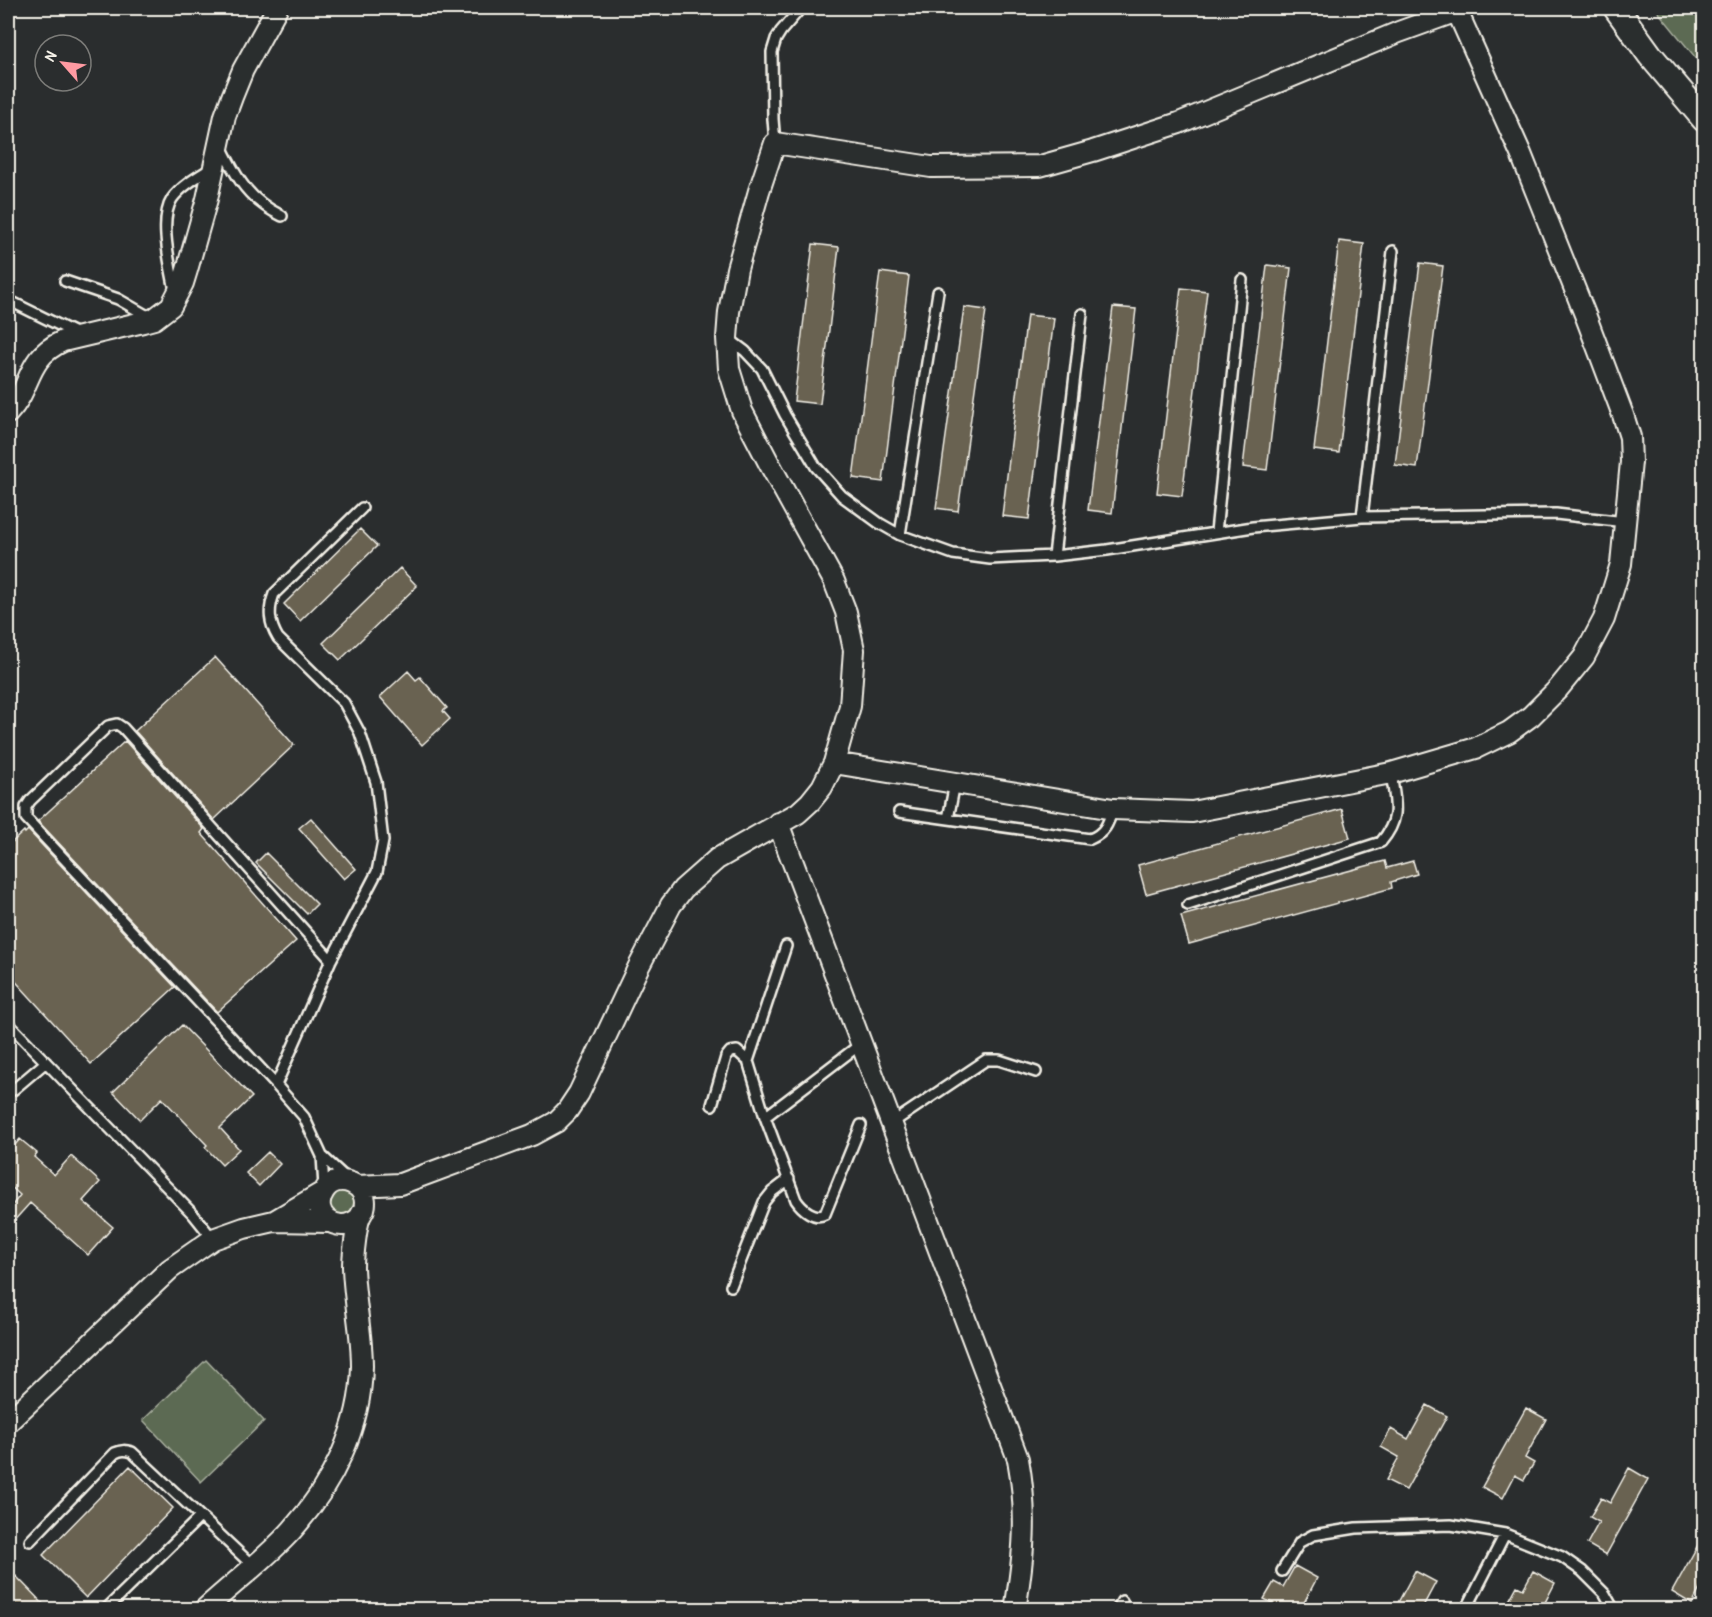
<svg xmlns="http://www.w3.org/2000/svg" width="1712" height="1617" font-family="'Patrick Hand',sans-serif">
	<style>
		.green { fill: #5c6b53; stroke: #a8ae9e; stroke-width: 1.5 }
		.building { fill: #696251; stroke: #f4f1e8; stroke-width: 1.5 }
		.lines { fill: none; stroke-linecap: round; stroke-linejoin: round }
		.service-casing { stroke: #f4f1e8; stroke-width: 14 }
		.minor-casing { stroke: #f4f1e8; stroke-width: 24 }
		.tertiary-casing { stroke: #f4f1e8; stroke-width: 28 }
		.service { stroke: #2a2d2e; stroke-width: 9 }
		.minor { stroke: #2a2d2e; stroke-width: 20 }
		.tertiary { stroke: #2a2d2e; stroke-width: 24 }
	</style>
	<rect width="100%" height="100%" fill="#2a2d2e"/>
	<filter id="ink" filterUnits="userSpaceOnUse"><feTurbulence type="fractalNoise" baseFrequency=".0167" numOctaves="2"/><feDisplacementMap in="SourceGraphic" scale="12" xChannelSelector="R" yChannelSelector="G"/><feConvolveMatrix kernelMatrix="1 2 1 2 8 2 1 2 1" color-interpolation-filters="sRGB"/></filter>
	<g filter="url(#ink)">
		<path class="green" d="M1655,8H1704V68Z
			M349,1190L356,1199L354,1210L345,1217L330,1212L328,1196L332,1191Z
			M206,1360L264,1421L201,1482L143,1420Z"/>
		<path class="building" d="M1339,241L1364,244L1339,453L1314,450Z
			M813,244L839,247L820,404L794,401Z
			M1420,263L1443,266L1417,468L1395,465Z
			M1267,265L1291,268L1267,470L1243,467Z
			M880,272L909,276L883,482L853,478Z
			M1181,288L1207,291L1182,496L1157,493Z
			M964,307L986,310L958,511L936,508Z
			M1113,307L1136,309L1112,513L1088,510Z
			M1027,315L1054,318L1029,519L1002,516Z
			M360,529L377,546L300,621L284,604Z
			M400,568L417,586L340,660L323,643Z
			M215,657L294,745L214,820L135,731Z
			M408,671L416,680L420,677L447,708L443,711L450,719L422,745L380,697Z
			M125,741L204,829L201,833L296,941L217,1012L38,821Z
			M1342,809L1350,838L1146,894L1138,865Z
			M311,818L356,869L344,879L299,828Z
			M28,830L175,987L91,1064L8,973V846L24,831L25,833Z
			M266,853L317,904L307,914L256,863Z
			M1385,861L1387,868L1413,861L1417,874L1391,882L1392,888L1189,944L1181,916Z
			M182,1025L252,1097L220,1128L239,1149L222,1165L205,1147L207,1145L162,1098L140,1120L113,1092Z
			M20,1139L37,1153L34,1157L54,1175L71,1156L100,1182L83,1201L113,1227L88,1255L30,1203L12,1223L8,1220V1211L20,1195L8,1184V1153Z
			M268,1152L280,1164L259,1186L246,1173Z
			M1427,1405L1447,1416L1406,1490L1386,1480L1399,1457L1381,1447L1391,1429L1408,1439Z
			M1526,1408L1546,1419L1525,1458L1534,1463L1524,1480L1515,1475L1503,1498L1482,1487Z
			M130,1466L173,1508L86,1598L43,1555Z
			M1629,1468L1648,1479L1606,1555L1587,1544L1599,1522L1590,1517L1601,1498L1610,1503Z
			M1704,1534V1581L1692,1604L1672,1592Z
			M1295,1566L1317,1578L1300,1610H1271L1274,1604L1264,1599L1274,1582L1283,1587Z
			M1415,1571L1436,1582L1421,1610H1394Z
			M1533,1571L1555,1583L1541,1610H1504L1517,1586L1523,1589Z
			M16,1576L49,1610H17L8,1600V1584Z"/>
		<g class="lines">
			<defs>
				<path id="service" d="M775,143L773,119L772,52L776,39L781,31L801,8
					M222,148C237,179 249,200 282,216
					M65,281L118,299L151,318
					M175,291C171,267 158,221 172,199C181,186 199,176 212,168
					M8,300L77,334
					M729,339L745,351L762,369L785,415L816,467L842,496L879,523L900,535L953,554L990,559L1054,556L1107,550L1253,527L1362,517L1556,514L1625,522
					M1362,517L1393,251
					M1216,532L1242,280
					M900,535L938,292
					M1054,556L1082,314
					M899,812L1090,839C1105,833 1108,824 1113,809
					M948,819L955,783
					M1188,905L1381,842C1402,817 1395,803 1391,773
					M8,1023L193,1214L213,1239
					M748,1061L786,946
					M276,1085L331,960L377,872L383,841L376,782L360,733L344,703L278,638C269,623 268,610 274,594L362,508
					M8,1091L13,1090L46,1062
					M712,1105L726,1057L730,1052L737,1051L748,1061L765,1117
					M892,1123L986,1060H999L1036,1072
					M861,1125L825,1214C815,1220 802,1209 796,1200L765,1117L862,1043
					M322,1156L347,1179
					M324,1187L322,1156L304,1117L276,1085L26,818V807L30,801L108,726L117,724L123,728L331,960
					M731,1286L764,1202L772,1192L789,1179
					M30,1541L115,1453C122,1450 125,1450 132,1452L253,1566
					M1282,1571L1300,1542L1313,1535L1356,1528L1451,1525L1505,1534L1562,1557L1582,1571L1605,1594L1614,1610
					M105,1610L200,1517
					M1117,1610L1122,1601
					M1466,1610L1505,1534"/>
				<path id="minor" d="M8,413C33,387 24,359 63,341L143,322L154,319L171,306L183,283L187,270L207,199L225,116L232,97L243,70L277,8
					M834,763L1113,809L1192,812L1391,773L1476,748L1509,732L1531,716L1558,689L1584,657L1604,619L1621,564L1631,462L1630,437L1623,415L1586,317L1521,154L1457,11
					M778,823L1018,1459C1028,1513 1024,1556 1015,1610
					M357,1186L400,1184L532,1135L556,1122L567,1111L579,1093L638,968L671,905L683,889L717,859L798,813L810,802L822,787L834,763L850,706L854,650L846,612L834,581L770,465L742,411L729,369L727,338L729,312L737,269L759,191L775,143L931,167L1040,166L1093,151L1179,123L1399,32L1457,11L1462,8
					M274,1221L323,1192
					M8,1422L170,1269L213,1239L244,1228L274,1221L329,1222
					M204,1610C232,1584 267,1558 292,1530C332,1485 361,1428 362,1366C362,1333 354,1300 353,1267C353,1257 356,1226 360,1217C361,1214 363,1212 364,1209C371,1185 337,1170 324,1191C309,1213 337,1237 359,1218"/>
				<path id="tertiary" d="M1616,8L1650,55L1704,119"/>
			</defs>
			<use href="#service" class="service-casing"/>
			<use href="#minor" class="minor-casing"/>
			<use href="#tertiary" class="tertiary-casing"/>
			<use href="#service" class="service"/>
			<use href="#minor" class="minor"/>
			<use href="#tertiary" class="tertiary"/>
		</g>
	</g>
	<rect width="1712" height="1617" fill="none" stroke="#2a2d2e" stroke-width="30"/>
	<rect x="15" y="15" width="1682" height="1587" fill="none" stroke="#f4f1e8" stroke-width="2" filter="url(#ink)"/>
	<g transform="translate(63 63) rotate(298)"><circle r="28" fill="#2a2d2e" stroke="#7b7b78" stroke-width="1.5"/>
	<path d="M0-4.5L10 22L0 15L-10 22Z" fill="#ff9aa2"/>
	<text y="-9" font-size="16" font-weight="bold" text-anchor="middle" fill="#f4f1e8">N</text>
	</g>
</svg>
